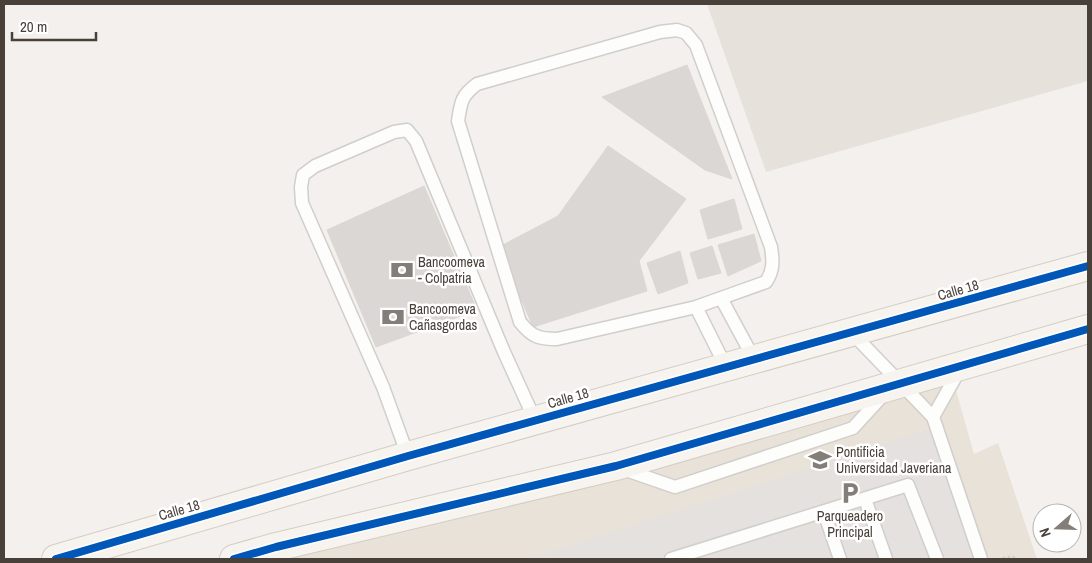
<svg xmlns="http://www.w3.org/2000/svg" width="1092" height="563" font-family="'Archivo Narrow',sans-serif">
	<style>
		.residential { fill: #e6e1db }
		.education { fill: #e9e2d9 }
		.parking { fill: #e4e1de }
		.building { fill: #dbd7d4; stroke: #dbd7d3 }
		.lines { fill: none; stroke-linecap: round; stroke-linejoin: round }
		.lane-casing { stroke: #d1cecb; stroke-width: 15 }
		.secondary-casing { stroke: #d3cdc5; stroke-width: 30 }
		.path { stroke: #d3d0cb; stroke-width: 3; stroke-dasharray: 2.5 2.5; stroke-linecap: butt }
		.lane { stroke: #fdfdfc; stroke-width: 12 }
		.secondary { stroke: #f7f4f0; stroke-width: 28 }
		.cycleway-casing { stroke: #fff; stroke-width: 11 }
		.cycleway { stroke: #0057b8; stroke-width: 8 }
		.labels { text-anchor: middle; stroke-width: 5; stroke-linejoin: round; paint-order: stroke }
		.poi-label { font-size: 14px; fill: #484039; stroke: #fff; text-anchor: start }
		.street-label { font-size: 14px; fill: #484039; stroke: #fff }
	</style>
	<rect width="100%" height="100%" fill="#f3f0ed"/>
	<path class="residential" d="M707,4H1088V81L766,172Z"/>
	<path class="education" d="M950,369L974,454L998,443L1037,559H267Z"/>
	<path class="parking" d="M944,424L990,559H529Z"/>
	<path class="building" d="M687,65L732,179L705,170L602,97Z
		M608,146L686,199L639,261L647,291L533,327L499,247L558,216Z
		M424,186L477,310L376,347L327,230Z
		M734,199L742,229L708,239L700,210Z
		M754,234L761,261L728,276L718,245Z
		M712,246L721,273L698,279L690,253Z
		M680,251L688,283L658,294L647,263Z"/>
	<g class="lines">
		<defs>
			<path id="lane" d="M677,30L686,33L696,45L771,247C773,260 774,270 766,282L696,307L557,339C539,339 532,337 520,322L458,121C461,102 461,96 477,84L660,32Z
				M721,298L754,359
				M696,307L726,367
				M852,333L933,417L981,559
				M933,417L960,369
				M408,456L383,387L302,203L301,187L303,175L315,166L394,132L407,130L416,141L504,352L535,420
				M623,469L675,487L853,428L885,393
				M865,499L886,559
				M824,512L840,559
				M671,559L908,485L937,559"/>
			<path id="secondary" d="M56,559L408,456L1088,266
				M234,559L276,547L616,466L1088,329"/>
		</defs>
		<use href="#lane" class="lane-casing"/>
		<use href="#secondary" class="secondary-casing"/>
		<path class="path" d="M1003,559L1004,558L1013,557L1015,559"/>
		<use href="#lane" class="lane"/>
		<use href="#secondary" class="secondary"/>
		<defs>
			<path id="cycleway" d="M56,559L408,456L1088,266
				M234,559L276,547L616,466L1088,329"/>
		</defs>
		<use href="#cycleway" class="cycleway-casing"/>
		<use href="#cycleway" class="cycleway"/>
	</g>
	<defs>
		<symbol id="bank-bare" viewBox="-9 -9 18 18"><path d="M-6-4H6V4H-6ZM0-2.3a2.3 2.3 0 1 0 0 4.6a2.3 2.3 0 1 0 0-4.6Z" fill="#847e78" stroke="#fff" stroke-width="2.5" paint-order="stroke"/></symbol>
		<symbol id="university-bare" viewBox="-9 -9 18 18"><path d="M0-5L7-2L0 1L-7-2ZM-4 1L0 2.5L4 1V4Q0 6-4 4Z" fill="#847e78" stroke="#fff" stroke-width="2.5" paint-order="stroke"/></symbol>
		<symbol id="parking-bare" viewBox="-9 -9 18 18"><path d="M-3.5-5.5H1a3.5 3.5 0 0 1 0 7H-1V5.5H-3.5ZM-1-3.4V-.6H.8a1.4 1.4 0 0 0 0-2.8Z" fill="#847e78" stroke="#fff" stroke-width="2.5" paint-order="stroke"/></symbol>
	</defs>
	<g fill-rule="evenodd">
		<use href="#bank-bare" x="386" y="254" width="32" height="32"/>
		<use href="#bank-bare" x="377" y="301" width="32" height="32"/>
		<use href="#university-bare" x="804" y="444" width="32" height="32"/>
		<use href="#parking-bare" x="834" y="477" width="32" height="32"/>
	</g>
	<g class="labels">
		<g class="poi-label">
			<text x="418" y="267">Bancoomeva<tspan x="418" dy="16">- Colpatria</tspan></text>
			<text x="409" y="314">Bancoomeva<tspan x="409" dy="16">Cañasgordas</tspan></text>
			<text x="836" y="457">Pontificia<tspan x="836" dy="16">Universidad Javeriana</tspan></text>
			<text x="850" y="521" text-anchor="middle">Parqueadero<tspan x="850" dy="16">Principal</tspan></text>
		</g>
		<g class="street-label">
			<text transform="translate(958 290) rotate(-16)" y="5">Calle 18</text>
			<text transform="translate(568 398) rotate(-16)" y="5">Calle 18</text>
			<text transform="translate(179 510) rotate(-16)" y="5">Calle 18</text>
		</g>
	</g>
	<rect width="1092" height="563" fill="none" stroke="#484039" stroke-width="10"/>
	<g transform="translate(1057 528) rotate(250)"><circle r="24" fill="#ffffff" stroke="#b6b3b0"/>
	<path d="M0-4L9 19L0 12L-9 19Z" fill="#847e78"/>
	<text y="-8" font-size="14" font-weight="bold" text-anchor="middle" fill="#484039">N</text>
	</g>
	<path d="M12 32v8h84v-8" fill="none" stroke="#484039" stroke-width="2.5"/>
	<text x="20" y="32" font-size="15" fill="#484039" stroke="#ffffff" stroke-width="4" paint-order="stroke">20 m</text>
</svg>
